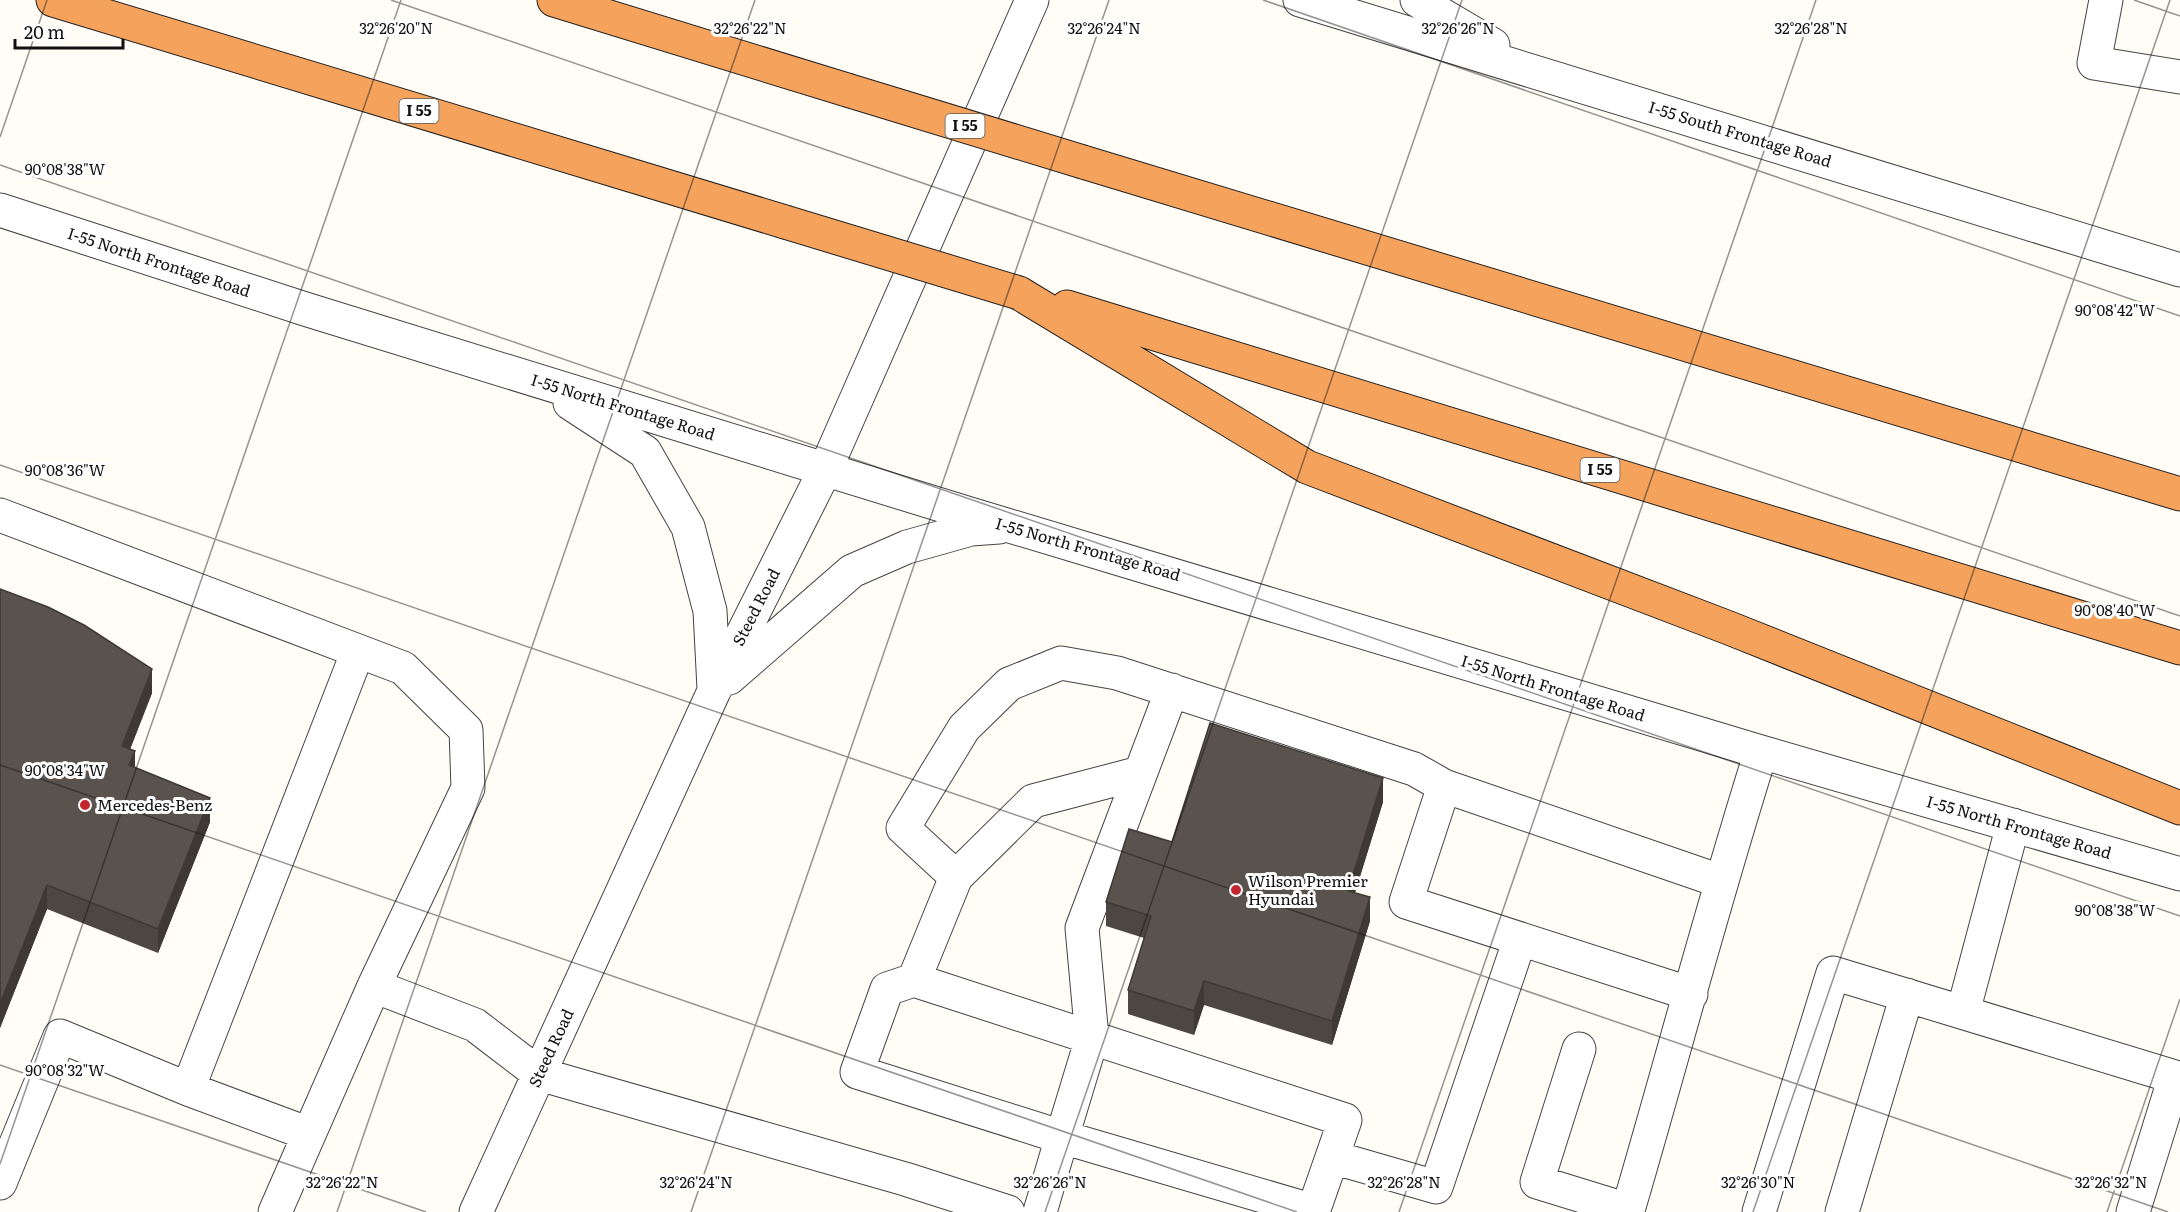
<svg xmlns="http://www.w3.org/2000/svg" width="2180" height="1212" font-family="Literata,serif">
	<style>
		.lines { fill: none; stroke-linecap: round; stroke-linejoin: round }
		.minor-casing { stroke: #444; stroke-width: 35 }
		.highway-casing { stroke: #222; stroke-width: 35 }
		.minor { stroke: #fff; stroke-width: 33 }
		.highway { stroke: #f5a25d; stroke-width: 33 }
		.highway-bridge-casing { stroke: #222; stroke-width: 35; stroke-linecap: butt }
		.highway-bridge { stroke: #f5a25d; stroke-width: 33 }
		.wall { fill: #4d4742 }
		.shaded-wall { fill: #3f3936 }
		.building { fill: #5a524d; stroke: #3f3936; stroke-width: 1.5 }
		.ticks { fill: none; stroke: #111; stroke-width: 1.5; stroke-opacity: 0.45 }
		.poi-dot { fill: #c4262e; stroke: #fff; stroke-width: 2 }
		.labels { text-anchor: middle; stroke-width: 6; stroke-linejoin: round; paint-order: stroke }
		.shield { fill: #fff; stroke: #585858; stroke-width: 1.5 }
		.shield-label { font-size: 15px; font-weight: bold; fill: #111 }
		.street-label { font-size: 16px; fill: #111; stroke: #fff }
		.poi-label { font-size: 16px; fill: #111; stroke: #fff; text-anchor: start }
		.ticks-label { font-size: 15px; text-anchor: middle; fill: #111; stroke: #fff; stroke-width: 6; stroke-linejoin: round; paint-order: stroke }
	</style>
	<rect width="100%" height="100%" fill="#fffdf5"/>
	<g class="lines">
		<defs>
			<path id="minor" d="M1300,0L2180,270
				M1417,0L1493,45
				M2106,0L2094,63L2180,77
				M0,210L305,309L970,514L1761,752L2180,874
				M570,403L645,452L688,527L710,611L714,689
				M0,515L403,668L466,730L468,788L374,986L275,1212
				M729,678L852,571L907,547L971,529L999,527
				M1172,690L1082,928L1092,1038L1062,1137L1314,1211
				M956,877L1033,801L1140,773
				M914,980L1345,1120L1313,1212
				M374,986L475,1025L539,1074L905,1179L1008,1212
				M1691,994L1406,902L1444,786L1720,881
				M1963,1012L2013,825
				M1579,1049L1537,1182L1628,1210C1673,1057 1713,903 1761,752
				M309,1134L188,1089L358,651
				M1332,1157L1436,1187L1520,939
				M0,1183L60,1036L188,1089
				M476,1212L714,691L826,468L1032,0
				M1040,1212L1062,1137L857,1072L887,989L914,980L956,877L903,828L964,728L1009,684L1061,663L1117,673L1414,769L1444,786
				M1759,1212L1833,973L2175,1077L2133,1212
				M1842,1212L1907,995"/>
			<path id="highway" d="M53,0L785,222
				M554,0L847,90
				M1083,162L2180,494
				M1019,293L1307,467L1729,628L2180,808
				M1067,307L2180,648"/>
		</defs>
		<use href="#minor" class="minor-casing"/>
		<use href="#highway" class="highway-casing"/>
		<use href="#minor" class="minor"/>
		<use href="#highway" class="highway"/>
		<defs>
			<path id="highway-bridge" d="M847,90L1083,162
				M785,222L1019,293"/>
		</defs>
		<use href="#highway-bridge" class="highway-bridge-casing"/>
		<use href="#highway-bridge" class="highway-bridge"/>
	</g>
	<path class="wall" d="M0,589L152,693L130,749L135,768L210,822L158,953L47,909L0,1028Z
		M1383,802L1355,893L1370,921L1332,1045L1204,1005L1194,1035L1128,1014V990L1144,938L1106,926V902L1172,842Z"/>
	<path class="shaded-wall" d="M152,669V693L122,770V746Z
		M135,751V775L129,765Z
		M1383,778V802L1348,915V891Z
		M210,798V822L158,953V929Z
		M47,885V909L0,1028V1004Z
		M1370,897V921L1332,1045V1021Z
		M1204,981V1005L1194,1035V1011Z"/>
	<path class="building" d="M0,589L48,607L84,625L152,669L122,746L135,751L129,765L210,798L158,929L47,885L0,1004Z
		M1210,723L1383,778L1348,891L1370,897L1332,1021L1204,981L1194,1011L1128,990L1151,916L1106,902L1129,829L1172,842Z"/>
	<path class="ticks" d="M391,0L2180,616M1263,0L2180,316M2134,0L2180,16M0,137L47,0M0,165L2180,916M0,465L2168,1212M0,765L1297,1212M0,1065L426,1212M0,1164L401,0M337,1212L755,0M691,1212L1109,0M1045,1212L1462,0M1399,1212L1816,0M1753,1212L2170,0M2107,1212L2180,999"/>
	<g class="poi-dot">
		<circle cx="85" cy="805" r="6"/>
		<circle cx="1236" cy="890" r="6"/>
	</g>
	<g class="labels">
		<g class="shield">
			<rect x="399.5" y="99" width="39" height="24" rx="4.5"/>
			<rect x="945.5" y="114" width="39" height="24" rx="4.5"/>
			<rect x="1580.5" y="458" width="39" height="24" rx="4.5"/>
		</g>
		<g class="shield-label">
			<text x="419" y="116">I 55</text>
			<text x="965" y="131">I 55</text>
			<text x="1600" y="475">I 55</text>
		</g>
		<g class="street-label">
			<text transform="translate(1740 134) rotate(17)" y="6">I-55 South Frontage Road</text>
			<text transform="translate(159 262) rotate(18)" y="6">I-55 North Frontage Road</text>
			<text transform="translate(623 407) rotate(17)" y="6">I-55 North Frontage Road</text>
			<text transform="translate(1088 549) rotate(16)" y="6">I-55 North Frontage Road</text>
			<text transform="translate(756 607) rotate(-63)" y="6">Steed Road</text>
			<text transform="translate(1553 688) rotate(17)" y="6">I-55 North Frontage Road</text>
			<text transform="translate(2019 827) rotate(16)" y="6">I-55 North Frontage Road</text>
			<text transform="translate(551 1048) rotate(-65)" y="6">Steed Road</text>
		</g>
		<g class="poi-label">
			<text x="97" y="811">Mercedes-Benz</text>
			<text x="1248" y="887">Wilson Premier<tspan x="1248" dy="18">Hyundai</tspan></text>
		</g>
	</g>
	<g class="ticks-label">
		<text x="1811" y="34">32°26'28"N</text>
		<text x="396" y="34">32°26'20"N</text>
		<text x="750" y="34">32°26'22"N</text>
		<text x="1104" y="34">32°26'24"N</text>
		<text x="1458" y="34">32°26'26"N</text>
		<text x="65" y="175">90°08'38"W</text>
		<text x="2115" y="316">90°08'42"W</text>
		<text x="65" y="476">90°08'36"W</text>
		<text x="2115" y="616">90°08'40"W</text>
		<text x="65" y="776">90°08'34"W</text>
		<text x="2115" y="916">90°08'38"W</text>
		<text x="65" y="1076">90°08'32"W</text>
		<text x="342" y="1188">32°26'22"N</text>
		<text x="696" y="1188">32°26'24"N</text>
		<text x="1050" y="1188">32°26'26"N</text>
		<text x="1404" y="1188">32°26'28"N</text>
		<text x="1758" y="1188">32°26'30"N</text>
		<text x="2111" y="1188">32°26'32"N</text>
	</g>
	<path d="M15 39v9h108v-9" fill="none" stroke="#111111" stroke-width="3"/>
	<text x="24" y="39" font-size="18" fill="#111111" stroke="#ffffff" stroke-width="4.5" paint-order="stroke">20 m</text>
</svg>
